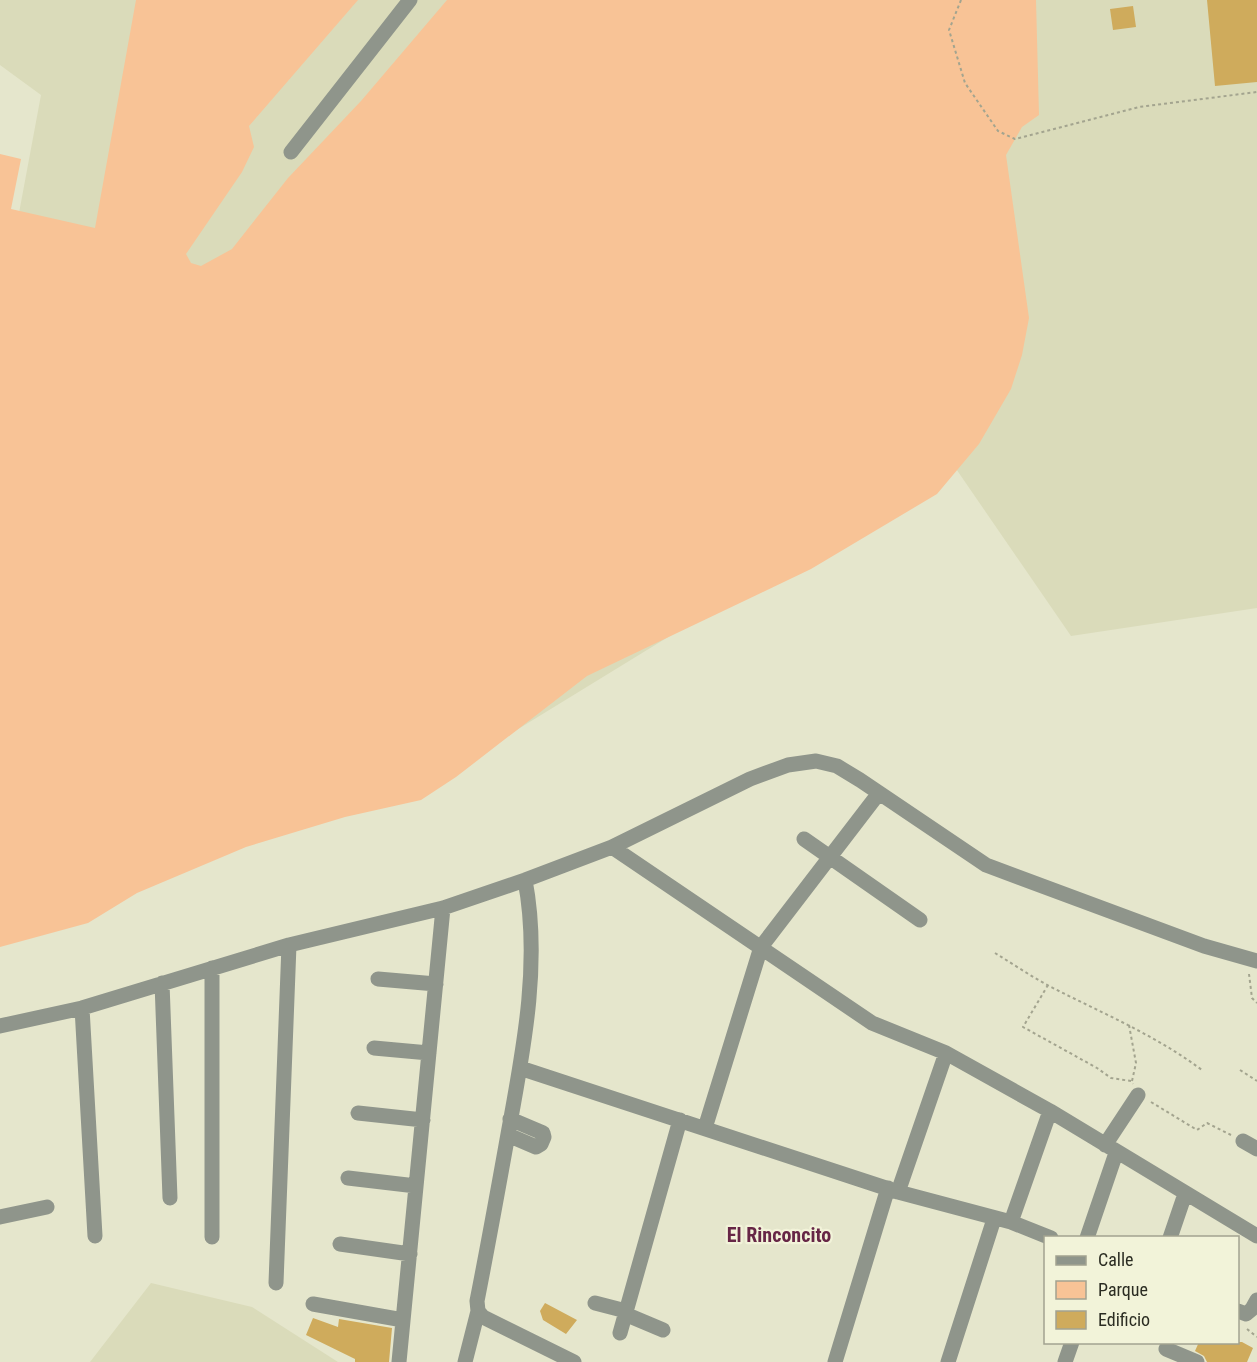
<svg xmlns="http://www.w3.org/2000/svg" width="1257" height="1362" font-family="'Roboto Condensed',sans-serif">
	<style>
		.built { fill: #dadbba }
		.green { fill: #f8c396 }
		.building { fill: #cfab5c }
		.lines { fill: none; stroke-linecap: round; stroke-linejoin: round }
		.path { stroke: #a3a48f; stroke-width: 2; stroke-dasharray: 3 3; stroke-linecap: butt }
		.minor { stroke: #8f958b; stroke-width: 15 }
		.labels { text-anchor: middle; stroke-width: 4.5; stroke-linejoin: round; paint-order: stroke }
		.neighbourhood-label { font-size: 20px; font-weight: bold; fill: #662646; stroke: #f2f3d9 }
	</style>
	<rect width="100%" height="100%" fill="#e5e6cc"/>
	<path class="built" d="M0,0H1257V608L1071,636L952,463L394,805L0,315L41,95L0,65Z
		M151,1283L252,1307L338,1362H90Z"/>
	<path class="green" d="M136,0H358L249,126L254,147L242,172L186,254L191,263L201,266L232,249L288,178L361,101L447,0H1036L1039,115L1022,127L1006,155L1029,318L1022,355L1011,389L979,444L937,494L811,569L587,676L456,777L421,800L345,817L246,847L137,893L88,923L0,947V154L21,159L11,209L95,228Z"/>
	<path class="building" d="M1207,0H1257V82L1215,86Z
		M1133,6L1136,27L1113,30L1110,9Z
		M545,1303L577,1320L566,1334L543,1320L540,1311Z
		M313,1318L338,1327L339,1319L392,1328L389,1362H355V1359L306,1335Z
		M1199,1342H1242L1253,1348L1247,1362H1207L1204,1356L1195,1351Z"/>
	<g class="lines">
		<path class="path" d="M961,0L949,30L965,83L998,131L1015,139L1139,107L1257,92
			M995,953C1013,964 1032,977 1051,987C1102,1013 1155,1035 1202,1070
			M1249,974L1252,998L1257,1003
			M1048,985L1023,1027L1097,1068L1111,1078L1131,1081
			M1129,1025L1136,1063L1132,1081L1133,1084
			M1240,1070L1257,1081
			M1151,1102L1197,1130L1207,1123L1231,1135
			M1247,1329L1257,1337"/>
		<path class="minor" d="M291,152L410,0
			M804,839L920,920
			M612,847L872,1023L946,1053L1050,1111L1257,1236
			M212,968V1237
			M378,979L436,984
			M162,983L170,1198
			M82,1008L95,1236
			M0,1026L82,1008L289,945L443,908L525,880L612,847L750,779L788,765L816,761L837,766L860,780L986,865L1204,946L1257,961
			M374,1048L429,1053
			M520,1068L898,1192L1011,1222L1051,1238
			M358,1113L423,1120
			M705,1128L761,947L879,793
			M508,1135L536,1147L541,1144L544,1137L543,1133L510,1119
			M1243,1141L1257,1149
			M1105,1145L1138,1095
			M348,1178L416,1186
			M898,1192L946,1053
			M0,1217L47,1207
			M1011,1222L1050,1111
			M1087,1238L1116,1153
			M1170,1238L1185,1194
			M340,1244L410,1254
			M276,1283L289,945
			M595,1303L626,1311
			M313,1304L403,1320
			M478,1311L483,1317L574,1362
			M1238,1311L1246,1314L1252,1309L1257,1300
			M625,1314L663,1330
			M620,1333L680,1120
			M1166,1349L1197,1362
			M399,1362L443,908
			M465,1362L478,1311L477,1301C488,1245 498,1190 508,1134C523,1052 541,963 525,880
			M835,1362L888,1188
			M948,1362L994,1219
			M1065,1362L1072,1342"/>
	</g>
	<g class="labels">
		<g class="neighbourhood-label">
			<text x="779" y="1242">El Rinconcito</text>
		</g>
	</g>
	<rect x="1044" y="1236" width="195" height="108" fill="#f2f3d9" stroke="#a2a390" stroke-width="1.5"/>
	<rect x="1056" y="1256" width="30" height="9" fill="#8f958b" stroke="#a2a390" stroke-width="1.5"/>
	<text x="1098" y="1266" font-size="18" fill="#2b2c22">Calle</text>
	<rect x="1056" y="1281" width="30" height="18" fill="#f8c396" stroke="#a2a390" stroke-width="1.5"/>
	<text x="1098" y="1296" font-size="18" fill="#2b2c22">Parque</text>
	<rect x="1056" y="1311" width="30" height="18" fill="#cfab5c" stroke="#a2a390" stroke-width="1.5"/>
	<text x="1098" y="1326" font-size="18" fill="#2b2c22">Edificio</text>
</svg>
